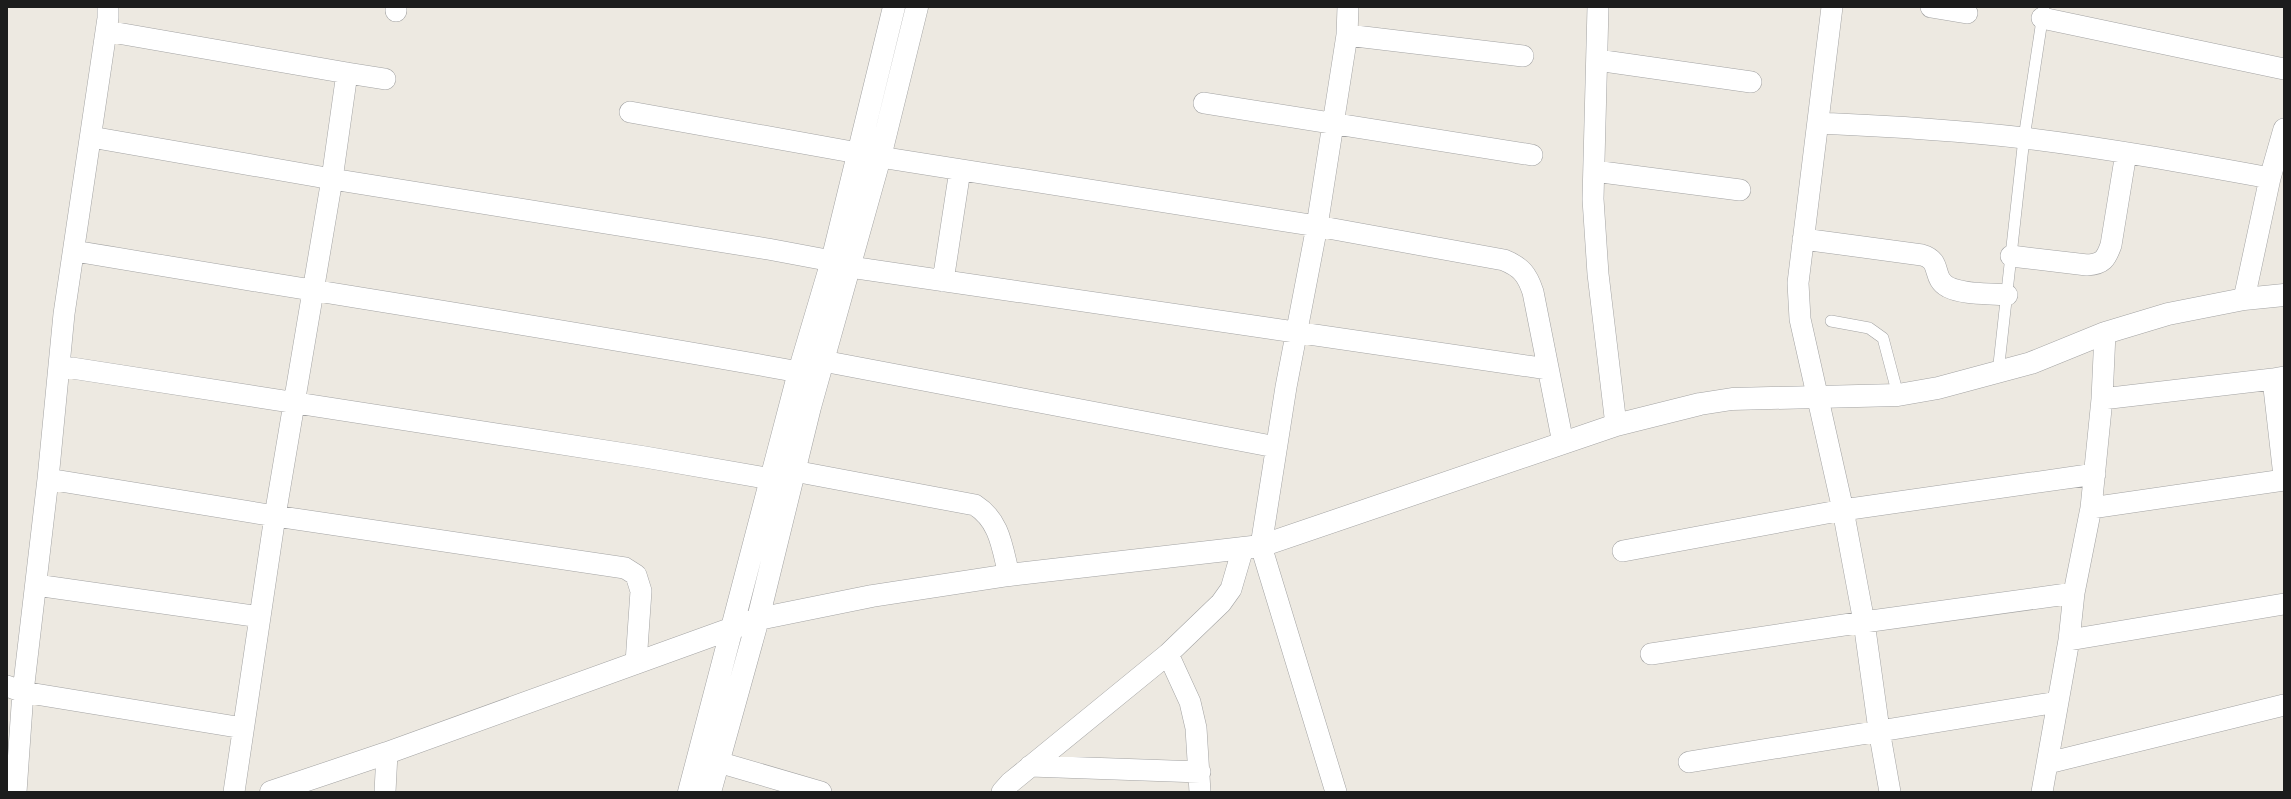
<svg xmlns="http://www.w3.org/2000/svg" width="2291" height="799" font-family="'Fira Sans',sans-serif">
	<style>
		.lines { fill: none; stroke-linecap: round; stroke-linejoin: round }
		.service-casing { stroke: #a3a3a3; stroke-width: 12 }
		.minor-casing { stroke: #a3a3a3; stroke-width: 22 }
		.tertiary-casing { stroke: #a3a3a3; stroke-width: 23 }
		.service { stroke: #fff; stroke-width: 11 }
		.minor { stroke: #fff; stroke-width: 21 }
		.tertiary { stroke: #fff; stroke-width: 22 }
	</style>
	<rect width="100%" height="100%" fill="#ede9e1"/>
	<g class="lines">
		<defs>
			<path id="service" d="M1831,321L1869,328L1883,338L1898,395
				M1998,373L2024,138L2044,7"/>
			<path id="minor" d="M1598,7L1593,199L1598,274L1616,425
				M1832,7L1798,283L1800,319L1843,510L1864,622L1879,730L1890,792
				M1931,7L1967,13
				M396,11V7
				M2042,18L2284,69
				M106,31L347,73
				M1347,35L1523,56
				M1597,60L1751,82
				M1204,103L1532,155
				M630,112L880,157L1317,226L1504,260C1521,267 1527,274 1533,292L1563,443
				M1818,123C1887,126 1955,130 2024,138C2106,148 2188,163 2270,178
				M91,137L332,179L347,73L385,79
				M1594,171L1740,190
				M1803,239L1922,255C1943,261 1931,278 1948,287C1964,295 1989,293 2007,295
				M75,251C316,292 558,328 799,372
				M2011,256L2087,265C2103,264 2106,259 2111,245L2126,153
				M850,267L1548,369
				M943,281L960,170
				M2244,299L2270,178L2284,129
				M823,361L1276,447
				M59,366L645,457L771,479
				M2284,377L2273,379L2284,476
				M2102,399L2273,379
				M794,471L975,505C1000,521 1002,547 1009,575
				M48,479L275,516L625,568L636,575L641,591L636,663
				M2091,508L2284,480
				M1623,551L1843,510L2095,474
				M36,585L260,617
				M2069,640L2284,604
				M1168,654L1190,702L1196,728L1200,792
				M1651,654L1864,622L2074,593
				M7,686L23,692L243,728
				M718,762L821,792
				M1689,762L2058,702
				M2048,763L2284,705
				M1030,766L1200,772
				M16,792L23,692L48,479L64,314L108,18V7
				M234,792L275,516L332,179L768,249L832,261
				M385,792L387,753
				M1002,792L1010,783L1168,654L1221,603L1231,589L1243,548
				M1336,792L1261,546L1286,387L1317,226L1347,35L1348,7
				M2042,792L2069,640L2074,593L2091,508L2102,399L2105,333"/>
			<path id="tertiary" d="M271,792L387,753L758,619L872,596L1009,575L1261,546L1616,425L1700,404L1732,399L1898,395L1938,388L2031,363L2105,333L2168,314L2244,299L2284,295
				M689,792L799,372L832,261L894,7
				M710,792L758,619L810,407L880,157L917,7"/>
		</defs>
		<use href="#service" class="service-casing"/>
		<use href="#minor" class="minor-casing"/>
		<use href="#tertiary" class="tertiary-casing"/>
		<use href="#service" class="service"/>
		<use href="#minor" class="minor"/>
		<use href="#tertiary" class="tertiary"/>
	</g>
	<rect width="2291" height="799" fill="none" stroke="#1c1c1c" stroke-width="16"/>
</svg>
